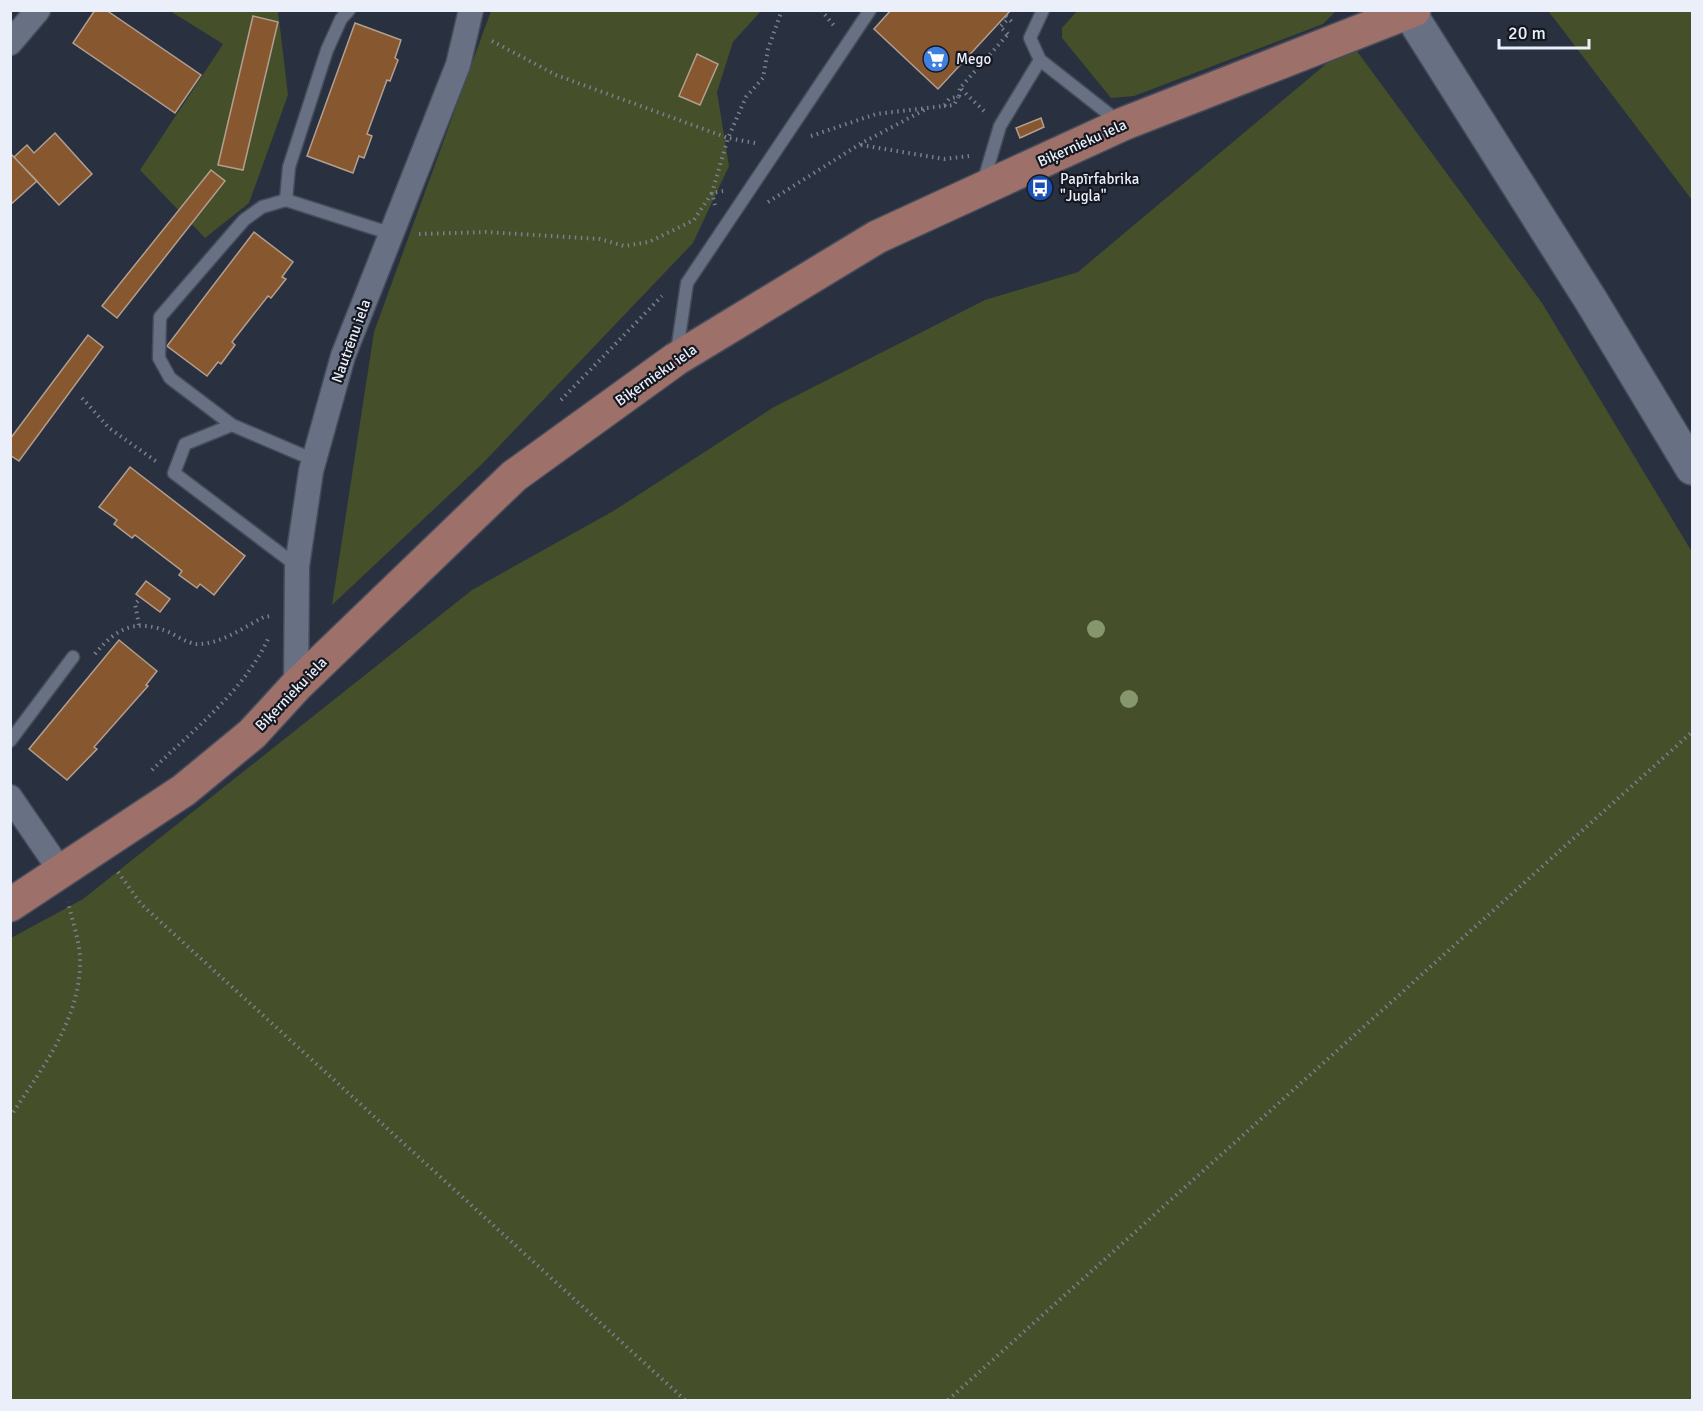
<svg xmlns="http://www.w3.org/2000/svg" width="1703" height="1411" font-family="Signika,sans-serif">
	<style>
		.green { fill: #454f29 }
		.building { fill: #875830; stroke: #b29f90; stroke-width: 1.5 }
		.lines { fill: none; stroke-linecap: round; stroke-linejoin: round }
		.lane-casing { stroke: #464c5a; stroke-width: 15 }
		.street-casing { stroke: #464c5a; stroke-width: 27 }
		.secondary-casing { stroke: #464c5a; stroke-width: 36 }
		.primary-casing { stroke: #464c5a; stroke-width: 36 }
		.path { stroke: #79808e; stroke-width: 4; stroke-dasharray: 1.5 4.5; stroke-linecap: butt }
		.lane { stroke: #687184; stroke-width: 12 }
		.street { stroke: #687184; stroke-width: 24 }
		.secondary { stroke: #687184; stroke-width: 33 }
		.primary { stroke: #9e706a; stroke-width: 33 }
		.tree { fill: #86966d }
		.labels { text-anchor: middle; stroke-width: 4.5; stroke-linejoin: round; paint-order: stroke }
		.poi-label { font-size: 15px; fill: #eaeffa; stroke: #151820; text-anchor: start }
		.street-label { font-size: 15px; fill: #eaeffa; stroke: #151820 }
	</style>
	<rect width="100%" height="100%" fill="#293040"/>
	<path class="green" d="M170,11H278L288,95L249,203L205,238L140,170L223,44Z
		M491,11H761L733,42L717,92L729,166L693,243L482,464L332,605L374,332Z
		M1077,11V10L1336,11L1323,24L1134,96L1111,98L1062,38V28Z
		M1548,11H1692V200L1556,21Z
		M1351,43L1542,303L1692,552V1400H11V938L83,899L472,590L615,510L774,407L985,300L1078,272Z"/>
	<path class="building" d="M95,10H106L201,75L175,113L73,43Z
		M891,10H1011L938,89L874,29Z
		M253,16L278,22L243,170L218,165Z
		M355,23L401,40L395,58L398,60L390,81L387,80L367,134L372,136L364,158L359,156L353,173L307,156Z
		M697,54L718,64L700,105L679,96Z
		M1041,118L1044,127L1020,138L1016,128Z
		M55,133L92,174L59,205L14,157L27,145L34,153Z
		M10,153L37,181L10,205Z
		M211,170L225,181L117,318L102,306Z
		M254,232L293,262L282,277L286,279L271,298L268,296L232,342L235,345L221,364L218,362L207,376L167,346Z
		M88,335L103,347L19,461L10,455V439Z
		M130,467L245,556L214,595L200,584L197,588L179,575L182,571L135,535L132,538L114,524L117,520L99,507Z
		M146,581L170,599L160,612L136,594Z
		M119,640L157,671L146,685L148,686L94,747L97,749L67,780L29,749Z"/>
	<g class="lines">
		<defs>
			<path id="lane" d="M1043,10L1030,38L1040,60L1119,122
				M983,183L1000,126L1040,60
				M286,200L289,167L327,50L341,19L349,10
				M677,351L687,283L870,10
				M232,425L170,378L159,358L160,317L244,220L262,207L286,200L392,234
				M297,566L174,473L185,444L232,425L314,460
				M10,741L73,657"/>
			<path id="street" d="M10,43L38,10
				M296,686L297,566L311,471L343,356L458,65L471,10
				M10,797L62,873"/>
			<path id="secondary" d="M1409,12L1592,302L1692,468"/>
			<path id="primary" d="M10,905L184,790L252,734L296,686L514,476L676,359L877,237L1123,124L1414,10"/>
		</defs>
		<use href="#lane" class="lane-casing"/>
		<use href="#street" class="street-casing"/>
		<use href="#secondary" class="secondary-casing"/>
		<use href="#primary" class="primary-casing"/>
		<path class="path" d="M821,10L835,27
			M1006,16L1014,24
			M1008,34L1000,27L1008,19
			M492,41L556,75L728,138L712,193L715,205
			M944,106L954,105L958,97
			M984,111L960,88L1009,33
			M811,136L876,114L944,106L949,99L959,96L960,88
			M755,143L728,138L746,97L763,78L768,49L782,10
			M861,145L944,159L969,156
			M768,202L860,144L928,108
			M419,234L486,232L600,239L624,246L649,242L694,220L712,193L723,191
			M82,398L109,428L157,462
			M561,400L662,296
			M139,625L135,604L141,598
			M95,654C117,627 137,618 171,633C178,637 188,643 196,644C220,645 244,627 264,617L271,616
			M152,770C193,730 243,692 268,639
			M118,872L141,904L685,1400
			M10,1117C42,1068 82,1018 80,957C79,939 72,920 68,902
			M10,1398L13,1400
			M948,1400L1692,732"/>
		<use href="#lane" class="lane"/>
		<use href="#street" class="street"/>
		<use href="#secondary" class="secondary"/>
		<use href="#primary" class="primary"/>
	</g>
	<g class="tree">
		<circle cx="1096" cy="629" r="9"/>
		<circle cx="1129" cy="699" r="9"/>
	</g>
	<defs>
		<symbol id="supermarket-disc" viewBox="-11 -11 22 22"><circle r="9.5" fill="#3f7fe0" stroke="#151820"/><path d="M-6-5.5h2.5l.6 2H6L4.5 2H-2.5L-4.4-4H-6ZM-1.5 3.2a1.3 1.3 0 1 0 .1 0ZM3 3.2a1.3 1.3 0 1 0 .1 0Z" fill="#fff"/></symbol>
		<symbol id="bus-disc" viewBox="-11 -11 22 22"><circle r="9.5" fill="#1a4fb4" stroke="#151820"/><path d="M-5-6H5V4H4V6H2V4H-2V6H-4V4H-5ZM-3.5-4V0h7V-4ZM-3.5 1.2v1.5H-2V1.2ZM2 1.2v1.5H3.5V1.2Z" fill="#fff"/></symbol>
	</defs>
	<g fill-rule="evenodd">
		<use href="#supermarket-disc" x="921" y="44" width="30" height="30"/>
		<use href="#bus-disc" x="1025" y="173" width="30" height="30"/>
	</g>
	<g class="labels">
		<g class="poi-label">
			<text x="956" y="64">Mego</text>
			<text x="1060" y="184">Papīrfabrika<tspan x="1060" dy="17">"Jugla"</tspan></text>
		</g>
		<g class="street-label">
			<text transform="translate(1082 143) rotate(-24)" y="5">Biķernieku iela</text>
			<text transform="translate(351 341) rotate(-70)" y="5">Nautrēnu iela</text>
			<text transform="translate(656 375) rotate(-35)" y="5">Biķernieku iela</text>
			<text transform="translate(291 694) rotate(-46)" y="5">Biķernieku iela</text>
		</g>
	</g>
	<rect width="1703" height="1411" fill="none" stroke="#eaeffa" stroke-width="24"/>
	<path d="M1499 39v9h90v-9" fill="none" stroke="#eaeffa" stroke-width="3"/>
	<text x="1508" y="39" font-size="18" fill="#eaeffa" stroke="#151820" stroke-width="4.5" paint-order="stroke">20 m</text>
</svg>
